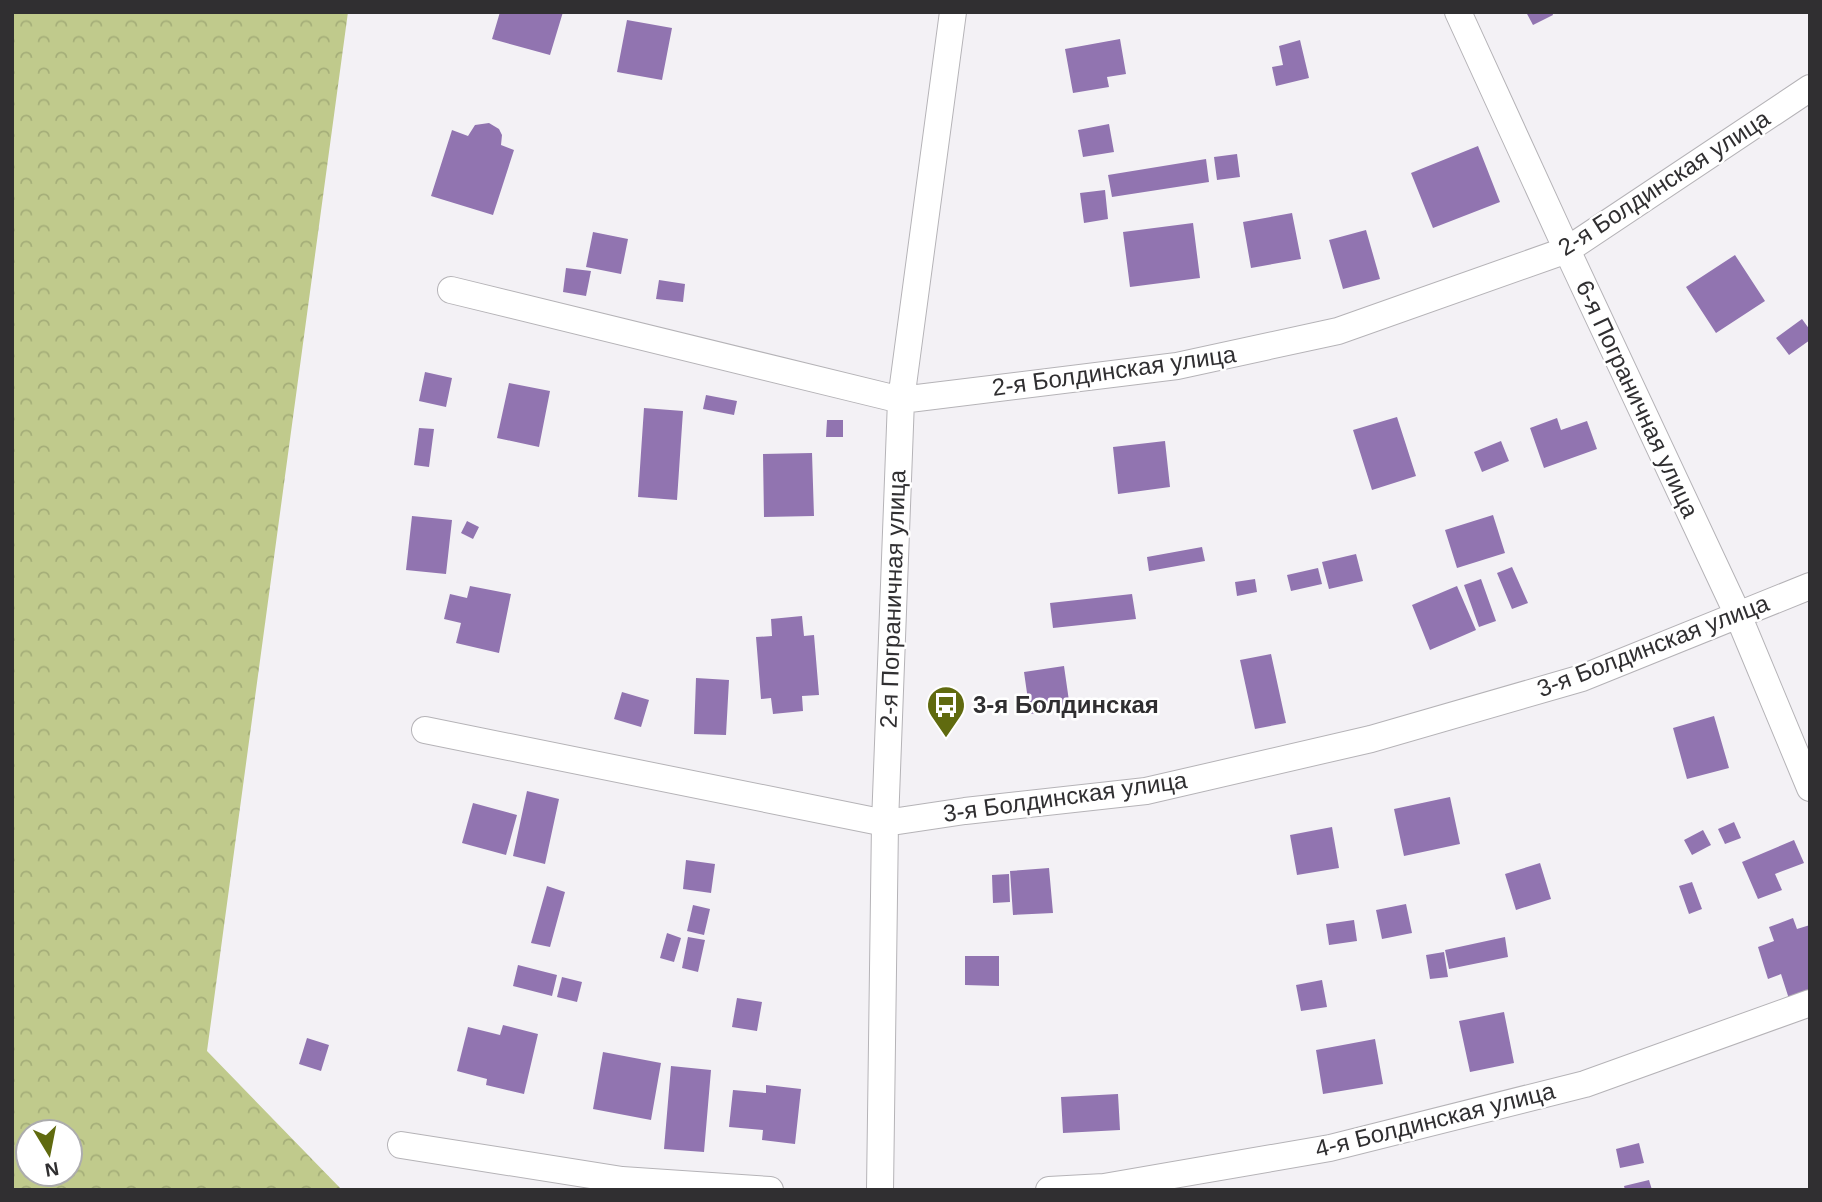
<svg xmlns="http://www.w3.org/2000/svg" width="1822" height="1202" font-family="Helvetica,sans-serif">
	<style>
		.forest { fill: url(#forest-crowns); fill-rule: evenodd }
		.building { fill: #9174b0 }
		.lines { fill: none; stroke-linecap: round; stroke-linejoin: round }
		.minor-casing { stroke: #b5b3b7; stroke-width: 28 }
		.minor { stroke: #fff; stroke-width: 26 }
		.labels { text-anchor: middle; stroke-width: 5; stroke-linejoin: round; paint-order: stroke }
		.street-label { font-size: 24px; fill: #302f31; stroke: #fff }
		.poi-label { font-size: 24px; font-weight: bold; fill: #302f31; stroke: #fff; text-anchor: start }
	</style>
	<defs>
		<pattern id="forest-crowns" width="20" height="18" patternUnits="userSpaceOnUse" patternTransform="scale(1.75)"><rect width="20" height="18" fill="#c0ca8c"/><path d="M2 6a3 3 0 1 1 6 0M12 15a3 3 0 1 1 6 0" fill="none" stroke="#a5ae79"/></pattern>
	</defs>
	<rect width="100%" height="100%" fill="#f3f1f5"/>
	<path class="forest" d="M12,12H348L207,1051L342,1190H12ZM28,1132H70V1174H28Z"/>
	<path class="building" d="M500,12H563L550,55L492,39Z
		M1526,12H1552L1553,15L1533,25Z
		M627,20L672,28L662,80L617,72Z
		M1120,39L1126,74L1107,77L1109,87L1073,93L1065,49Z
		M1300,40L1309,78L1276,86L1272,67L1283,65L1279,46Z
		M489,123L499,129L502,135L501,145L514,150L493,215L431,196L452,130L468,136L475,125Z
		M1109,124L1114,152L1083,157L1078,130Z
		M1478,146L1500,202L1433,228L1411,173Z
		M1237,154L1240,177L1217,180L1214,157Z
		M1206,159L1209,182L1112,197L1108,175Z
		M1105,190L1108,219L1084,223L1080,193Z
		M1292,213L1301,259L1251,268L1243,222Z
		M1193,223L1200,278L1130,287L1123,232Z
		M1366,230L1380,279L1343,289L1329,240Z
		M593,232L628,239L621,274L586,267Z
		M1735,255L1765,301L1716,333L1686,287Z
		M566,268L591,271L586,296L563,292Z
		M659,280L685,284L683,302L656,299Z
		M1802,319L1810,330V340L1789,355L1776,338Z
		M425,372L452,378L446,407L419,401Z
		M509,383L550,391L539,447L497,438Z
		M706,395L737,401L734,415L703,409Z
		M644,408L683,411L677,500L638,497Z
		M1397,417L1416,476L1372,490L1353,430Z
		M1557,418L1561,430L1587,421L1597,449L1544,468L1530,428Z
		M827,420H843V437H826Z
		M419,428L434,429L429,467L414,465Z
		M1165,441L1170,487L1118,494L1113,447Z
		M1501,441L1509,461L1482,472L1474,452Z
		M812,453L814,516L764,517L763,454Z
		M1493,515L1505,553L1457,568L1445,530Z
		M412,516L452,520L446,574L406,570Z
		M467,521L479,527L473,539L461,533Z
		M1202,547L1205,561L1149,571L1147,557Z
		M1356,554L1363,581L1329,589L1322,562Z
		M1512,567L1528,603L1512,609L1497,573Z
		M1318,568L1322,584L1291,591L1287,575Z
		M1255,579L1257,592L1237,596L1235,582Z
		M1481,579L1496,621L1479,627L1464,585Z
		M470,586L511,594L499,653L456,643L461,623L444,619L450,594L467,598Z
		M1457,586L1476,630L1430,650L1412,605Z
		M1132,594L1136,619L1053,628L1050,603Z
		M802,616L804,636L814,635L819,695L802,696L803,711L773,714L771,698L761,699L756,637L772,636L771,619Z
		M1271,654L1286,723L1255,729L1240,660Z
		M1064,666L1070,708L1030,714L1024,672Z
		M696,678L729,680L726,735L694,734Z
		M622,692L649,700L641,727L614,719Z
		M1714,716L1729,768L1687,779L1673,728Z
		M527,791L559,799L545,864L513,856Z
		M1450,797L1460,844L1404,856L1394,809Z
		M473,803L517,815L506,855L462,843Z
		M1734,822L1741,838L1725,844L1718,829Z
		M1332,827L1339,868L1297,875L1290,835Z
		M1703,830L1711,845L1692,855L1684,840Z
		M1794,840L1804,863L1775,874L1782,890L1758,899L1742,862Z
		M686,860L715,864L711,893L683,889Z
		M1540,863L1551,899L1516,910L1505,874Z
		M1049,868L1053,913L1013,915L1010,871Z
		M1009,874L1010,902L993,903L992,875Z
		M1692,882L1702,909L1689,914L1679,886Z
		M547,886L565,892L550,947L531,943Z
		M1406,904L1412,933L1382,939L1376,910Z
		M693,905L710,909L704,935L687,931Z
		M1793,918L1797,929L1810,925V996L1790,1002L1781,974L1768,979L1758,947L1774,941L1769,927Z
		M1354,920L1357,941L1329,945L1326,924Z
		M667,933L681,938L674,962L660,958Z
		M688,937L705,940L698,972L682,968Z
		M1505,937L1508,957L1449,969L1445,950Z
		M1444,952L1448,977L1430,979L1426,955Z
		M965,956H999V986L965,985Z
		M518,965L557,975L552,996L513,986Z
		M562,977L582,982L577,1002L557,997Z
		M1322,980L1327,1007L1301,1011L1296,985Z
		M737,998L762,1002L757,1031L732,1027Z
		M1504,1012L1514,1063L1470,1072L1459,1021Z
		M503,1025L538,1034L524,1094L486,1085L487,1079L457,1071L468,1027L500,1035Z
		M307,1038L329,1045L321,1071L299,1064Z
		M1375,1039L1383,1084L1323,1094L1316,1050Z
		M603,1052L661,1063L651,1120L593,1109Z
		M671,1066L711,1070L704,1152L664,1149Z
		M766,1085L801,1089L795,1144L762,1140L763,1130L729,1127L733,1090L766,1093Z
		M1118,1094L1120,1130L1063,1133L1061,1097Z
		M1639,1143L1644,1163L1620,1168L1616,1149Z
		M1649,1180L1652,1190H1625L1624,1186Z"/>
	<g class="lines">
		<defs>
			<path id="minor" d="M1458,12L1567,250L1738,615L1810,788
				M451,290L901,400L1177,366L1338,331L1567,250L1810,88
				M425,730L885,823L965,811L1146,791L1371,739L1582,678L1810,586
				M401,1145L622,1180L770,1190
				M880,1190L885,823L901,400L953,12
				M1049,1190L1104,1187L1330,1148L1585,1084L1810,1003"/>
		</defs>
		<use href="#minor" class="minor-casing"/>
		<use href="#minor" class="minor"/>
	</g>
	<defs>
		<symbol id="bus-pin" viewBox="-11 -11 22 30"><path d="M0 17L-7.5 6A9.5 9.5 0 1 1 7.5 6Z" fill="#606a0f" stroke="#fff"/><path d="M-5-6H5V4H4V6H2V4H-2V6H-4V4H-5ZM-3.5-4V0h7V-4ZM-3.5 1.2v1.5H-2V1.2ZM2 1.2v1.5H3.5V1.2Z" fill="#fff"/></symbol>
	</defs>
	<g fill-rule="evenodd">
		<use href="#bus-pin" x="924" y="683" width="44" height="60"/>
	</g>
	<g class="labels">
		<g class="street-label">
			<text transform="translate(1664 183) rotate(-33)" y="8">2-я Болдинская улица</text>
			<text transform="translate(1114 371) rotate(-8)" y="8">2-я Болдинская улица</text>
			<text transform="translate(1637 399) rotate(65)" y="8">6-я Пограничная улица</text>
			<text transform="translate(893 599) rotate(-88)" y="8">2-я Пограничная улица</text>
			<text transform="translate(1653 646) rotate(-21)" y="8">3-я Болдинская улица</text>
			<text transform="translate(1065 797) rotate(-8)" y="8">3-я Болдинская улица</text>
			<text transform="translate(1435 1120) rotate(-14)" y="8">4-я Болдинская улица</text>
		</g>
		<g class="poi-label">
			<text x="973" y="713">3-я Болдинская</text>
		</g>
	</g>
	<rect width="1822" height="1202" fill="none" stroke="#302f31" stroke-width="28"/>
	<g transform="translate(49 1153) rotate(170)"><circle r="33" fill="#ffffff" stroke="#acacad" stroke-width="2"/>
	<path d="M0-5L12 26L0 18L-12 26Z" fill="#606a0f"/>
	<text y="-10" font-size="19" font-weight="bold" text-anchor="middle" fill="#302f31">N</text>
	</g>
</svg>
